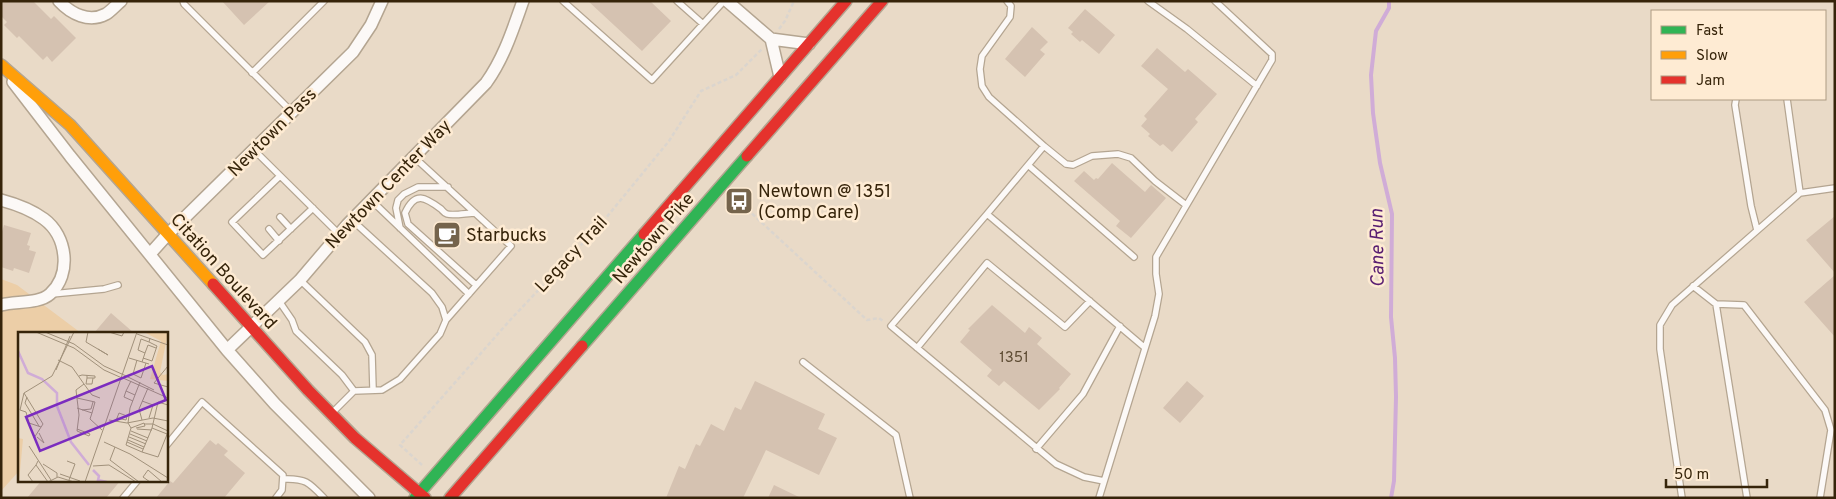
<svg xmlns="http://www.w3.org/2000/svg" width="1836" height="499" font-family="Overpass,sans-serif">
	<style>
		.green { fill: #eccea7 }
		.lines { fill: none; stroke-linecap: round; stroke-linejoin: round }
		.stream { stroke: #d0acd7; stroke-width: 4 }
		.building { fill: #d5c2b1 }
		.lane-casing { stroke: #b4a591; stroke-width: 8 }
		.street-casing { stroke: #b4a591; stroke-width: 14 }
		.fast-casing { stroke: #b4a591; stroke-width: 14 }
		.slow-casing { stroke: #b4a591; stroke-width: 14 }
		.jam-casing { stroke: #b4a591; stroke-width: 14 }
		.path { stroke: #dbd5ce; stroke-width: 2.5; stroke-dasharray: 4 2.5; stroke-linecap: butt }
		.lane { stroke: #fcf9f7; stroke-width: 5.5 }
		.street { stroke: #fcf9f7; stroke-width: 11 }
		.fast { stroke: #30b455; stroke-width: 11 }
		.slow { stroke: #ff9f0a; stroke-width: 11 }
		.jam { stroke: #e5322d; stroke-width: 11 }
		.labels { text-anchor: middle; stroke-width: 5; stroke-linejoin: round; paint-order: stroke }
		.number-label { font-size: 15px; fill: #5e4c34 }
		.street-label { font-size: 18px; fill: #36240a; stroke: #feebd3 }
		.poi-label { font-size: 18px; fill: #36240a; stroke: #feebd3; text-anchor: start }
		.water-label { font-size: 19px; font-style: italic; fill: #581e71; stroke: #feebd3 }
		.inset-river { fill: none; stroke: #d0acd7; stroke-width: 2.5 }
		.inset-road { fill: none; stroke: #a1917b; stroke-width: 1 }
		.view { fill: #7b2cbf; fill-opacity: 0.15; stroke: #7b2cbf; stroke-width: 2.5 }
		.inset-edge { fill: none; stroke: #36240a; stroke-width: 2.5 }
	</style>
	<rect width="100%" height="100%" fill="#e9dac7"/>
	<path class="green" d="M1,279L17,285L81,333H19V471L1,491Z"/>
	<g class="lines">
		<path class="stream" d="M1389,1V8L1376,31L1371,75L1373,113L1380,163L1392,214L1391,317L1395,358L1396,397L1394,481L1391,498"/>
	</g>
	<path class="building" d="M1,1H33L51,19L54,16L76,38L52,62L47,56L43,60L19,36L17,38L4,25L7,22L1,16Z
		M222,1H270L244,25Z
		M588,1H650L671,21L642,51Z
		M1085,9L1115,35L1099,54L1082,40L1080,42L1071,34L1073,32L1068,28Z
		M1032,27L1048,42L1040,50L1045,54L1025,77L1005,59Z
		M1157,48L1185,72L1188,69L1217,94L1195,119L1198,122L1172,152L1163,144L1160,146L1148,136L1150,134L1141,126L1147,119L1144,116L1168,89L1141,66Z
		M1112,163L1145,192L1151,185L1166,198L1131,238L1116,226L1120,221L1074,181L1084,171L1094,180L1096,178L1098,179Z
		M1835,216V273L1806,240Z
		M4,225L31,233L27,245L30,246L29,250L36,252L29,273L14,268L13,271L1,267V235Z
		M1835,275V337L1804,302Z
		M992,305L1025,333L1029,327L1042,338L1037,344L1071,374L1059,388L1060,389L1039,410L1004,381L999,386L987,376L992,370L960,342L970,330L968,329Z
		M111,313L134,333H94Z
		M755,381L825,414L818,429L837,438L819,475L766,450L743,498H666L679,466L685,469L696,444L700,446L711,424L724,431L735,407L741,410Z
		M1187,381L1204,396L1180,423L1163,408Z
		M210,440L216,445L218,443L228,451L224,455L245,473L224,498H156L170,481L173,483Z
		M42,480H121L106,498H27Z
		M774,485L801,498H768Z"/>
	<g class="lines">
		<defs>
			<path id="lane" d="M183,1L184,4L292,112
				M563,1L652,80L724,1
				M677,1L703,24
				M1148,1L1187,29L1257,86
				M252,73L324,1
				M1736,99L1735,105L1751,206L1757,230
				M1787,99L1800,193
				M1044,146L1066,164L1073,165L1092,156L1118,154L1131,158L1155,181L1186,205
				M254,150L339,234
				M414,157L511,246L446,320
				M1028,165L1134,257
				M280,176L232,222L263,255L313,208
				M371,200L469,294
				M475,213C468,213 453,216 447,214C444,213 443,211 441,209C425,197 415,191 405,213L408,224L476,285
				M987,214L1044,146L989,97L982,86L980,69L982,56L1010,17L1011,6L1007,1
				M280,217L291,229
				M400,228L396,208L398,200L404,194L418,187H448
				M269,229L279,241
				M300,280L365,342L372,355L373,389
				M1693,286L1716,304L1744,305L1825,410L1831,430L1820,498
				M52,294L104,289L118,285
				M279,301L292,320L296,331L342,375L354,391
				M1716,304L1747,498
				M917,348L987,263L1065,327L1090,301
				M803,362L896,435L910,498
				M333,412L354,391L382,390L400,379L440,334L446,320L442,307L432,293L352,220
				M166,446L202,402L283,475L282,490L276,498
				M1036,449L1083,394L1120,326
				M283,479C305,478 309,482 324,498
				M1104,481L1084,477L1056,464L891,326L987,214L1144,347
				M123,498L138,480
				M1099,498L1155,316L1159,294L1156,274V257L1272,60V54L1215,1
				M1682,498L1660,349V325L1672,305L1800,193L1835,188"/>
			<path id="street" d="M59,1C71,14 89,23 106,14C111,11 116,5 121,1
				M727,1L771,39L780,77
				M771,39L809,44
				M13,82L70,156L227,350L275,404L369,498
				M1,200C16,204 32,210 44,219C67,236 72,274 50,294C39,304 15,301 1,305
				M150,254L167,235L353,52L371,25L382,1
				M227,350L300,280L347,225L486,83C504,58 513,29 523,1"/>
			<path id="fast" d="M582,346L747,156
				M415,498L644,234"/>
			<path id="slow" d="M1,65L70,125L213,284"/>
			<path id="jam" d="M747,156L882,1
				M644,234L846,1
				M213,284L308,390L355,438L425,498
				M450,498L582,346"/>
		</defs>
		<use href="#lane" class="lane-casing"/>
		<use href="#street" class="street-casing"/>
		<use href="#fast" class="fast-casing"/>
		<use href="#slow" class="slow-casing"/>
		<use href="#jam" class="jam-casing"/>
		<path class="path" d="M779,29L785,21L794,1
			M733,196L867,320L879,318L883,321
			M422,465L400,445L512,318L601,224L669,141L701,91L736,75L762,49"/>
		<use href="#lane" class="lane"/>
		<use href="#street" class="street"/>
		<use href="#fast" class="fast"/>
		<use href="#slow" class="slow"/>
		<use href="#jam" class="jam"/>
	</g>
	<defs>
		<symbol id="bus-square" viewBox="-11 -11 22 22"><rect x="-9" y="-9" width="18" height="18" rx="4" fill="#75644c" stroke="#feebd3"/><path d="M-5-6H5V4H4V6H2V4H-2V6H-4V4H-5ZM-3.5-4V0h7V-4ZM-3.5 1.2v1.5H-2V1.2ZM2 1.2v1.5H3.5V1.2Z" fill="#fff"/></symbol>
		<symbol id="cafe-square" viewBox="-11 -11 22 22"><rect x="-9" y="-9" width="18" height="18" rx="4" fill="#75644c" stroke="#feebd3"/><path d="M-5.5-4.5H6V0H3Q3 3.5 0 3.5H-2.5Q-5.5 3.5-5.5 0ZM3-3.2v2h1.7v-2ZM-6 4.5H4V6H-6Z" fill="#fff"/></symbol>
	</defs>
	<g fill-rule="evenodd">
		<use href="#bus-square" x="723" y="185" width="32" height="32"/>
		<use href="#cafe-square" x="431" y="219" width="32" height="32"/>
	</g>
	<g class="labels">
		<g class="number-label">
			<text x="1014" y="362">1351</text>
		</g>
		<g class="street-label">
			<text transform="translate(272 132) rotate(-45)" y="6">Newtown Pass</text>
			<text transform="translate(388 184) rotate(-46)" y="6">Newtown Center Way</text>
			<text transform="translate(653 238) rotate(-49)" y="6">Newtown Pike</text>
			<text transform="translate(571 254) rotate(-47)" y="6">Legacy Trail</text>
			<text transform="translate(224 271) rotate(48)" y="6">Citation Boulevard</text>
		</g>
		<g class="poi-label">
			<text x="758" y="197">Newtown @ 1351<tspan x="758" dy="21">(Comp Care)</tspan></text>
			<text x="466" y="241">Starbucks</text>
		</g>
		<g class="water-label">
			<text transform="translate(1376 248) rotate(-91)" y="7">Cane Run</text>
		</g>
	</g>
	<g transform="translate(18 332)">
		<rect width="150" height="150" fill="#e9dac7"/>
		<path d="M126,0L150,1L142,40L145,43L150,42V49L132,47L143,9ZM0,106L5,107L1,150H0Z" fill="#eccea7"/>
		<path class="inset-river" d="M0,19L10,41L24,47L39,61V74L53,110L71,133M75,138L81,144L80,148L89,150"/>
		<path class="inset-road" d="M18,0L56,16L86,38L104,46M27,0L56,12L86,34L106,43M70,0L68,10L90,23L80,17M91,0L104,4L106,0M119,2L150,13M127,21L130,13L138,16M111,26L131,32M125,26L134,29L139,14L131,10L132,6M40,28L54,35L66,52L58,58L61,83L59,99L71,104L72,102L59,97M119,28L115,42L123,46L128,31M124,30L127,21L120,18L123,7L131,10M150,34L136,51L150,55M38,38L52,4M106,43L136,58M61,44L64,43L77,44V46H69V43M69,46L68,52H74L75,46M105,46L150,66M113,49L108,59L117,63M66,52L74,63L82,66M108,59L106,65L115,69M6,61L34,44L56,0M6,61L25,92L16,106M6,61L2,78L8,80L11,91L23,95M9,65L7,71L21,94M59,66L77,70L74,81L59,76M124,69L135,73L131,86M150,73L140,70L134,96L124,120L140,125L150,100M64,78L73,77L75,70M74,81L72,87L84,98M91,88L109,91L135,86L150,89M98,88L99,86L101,81L109,84L108,88L99,86M124,88L121,77L130,56M126,92H135L150,99M113,96L108,113L124,120M118,96L127,94L126,91L113,96L110,91L112,76L122,50M134,96L149,102M119,97L134,98M113,99L130,106M112,102L129,109M19,105L26,111L21,101M111,105L128,112M110,108L126,115M86,110L112,122L150,146M109,110L125,117M11,114L33,148M97,115L92,128L121,150M20,129L18,133L30,150M49,129L57,132L51,148M25,132L39,141V145M75,134L91,133L118,150M42,142L62,149M15,150L10,143L18,133M30,150L40,145L56,150M67,150L119,0M132,150L125,145L130,138L144,150"/>
		<path class="view" d="M134,34L148,68L22,119L8,85Z"/>
		<rect width="150" height="150" class="inset-edge"/>
	</g>
	<rect width="1836" height="499" fill="none" stroke="#36240a" stroke-width="5"/>
	<rect x="1651" y="10" width="175" height="90" fill="#feebd3" stroke="#ae9b83"/>
	<rect x="1661" y="26" width="25" height="8" fill="#30b455" stroke="#ae9b83"/>
	<text x="1696" y="35" font-size="15" fill="#36240a">Fast</text>
	<rect x="1661" y="51" width="25" height="8" fill="#ff9f0a" stroke="#ae9b83"/>
	<text x="1696" y="60" font-size="15" fill="#36240a">Slow</text>
	<rect x="1661" y="76" width="25" height="8" fill="#e5322d" stroke="#ae9b83"/>
	<text x="1696" y="85" font-size="15" fill="#36240a">Jam</text>
	<path d="M1666 479v8h101v-8" fill="none" stroke="#36240a" stroke-width="2.5"/>
	<text x="1674" y="479" font-size="15" fill="#36240a" stroke="#feebd3" stroke-width="4" paint-order="stroke">50 m</text>
</svg>
